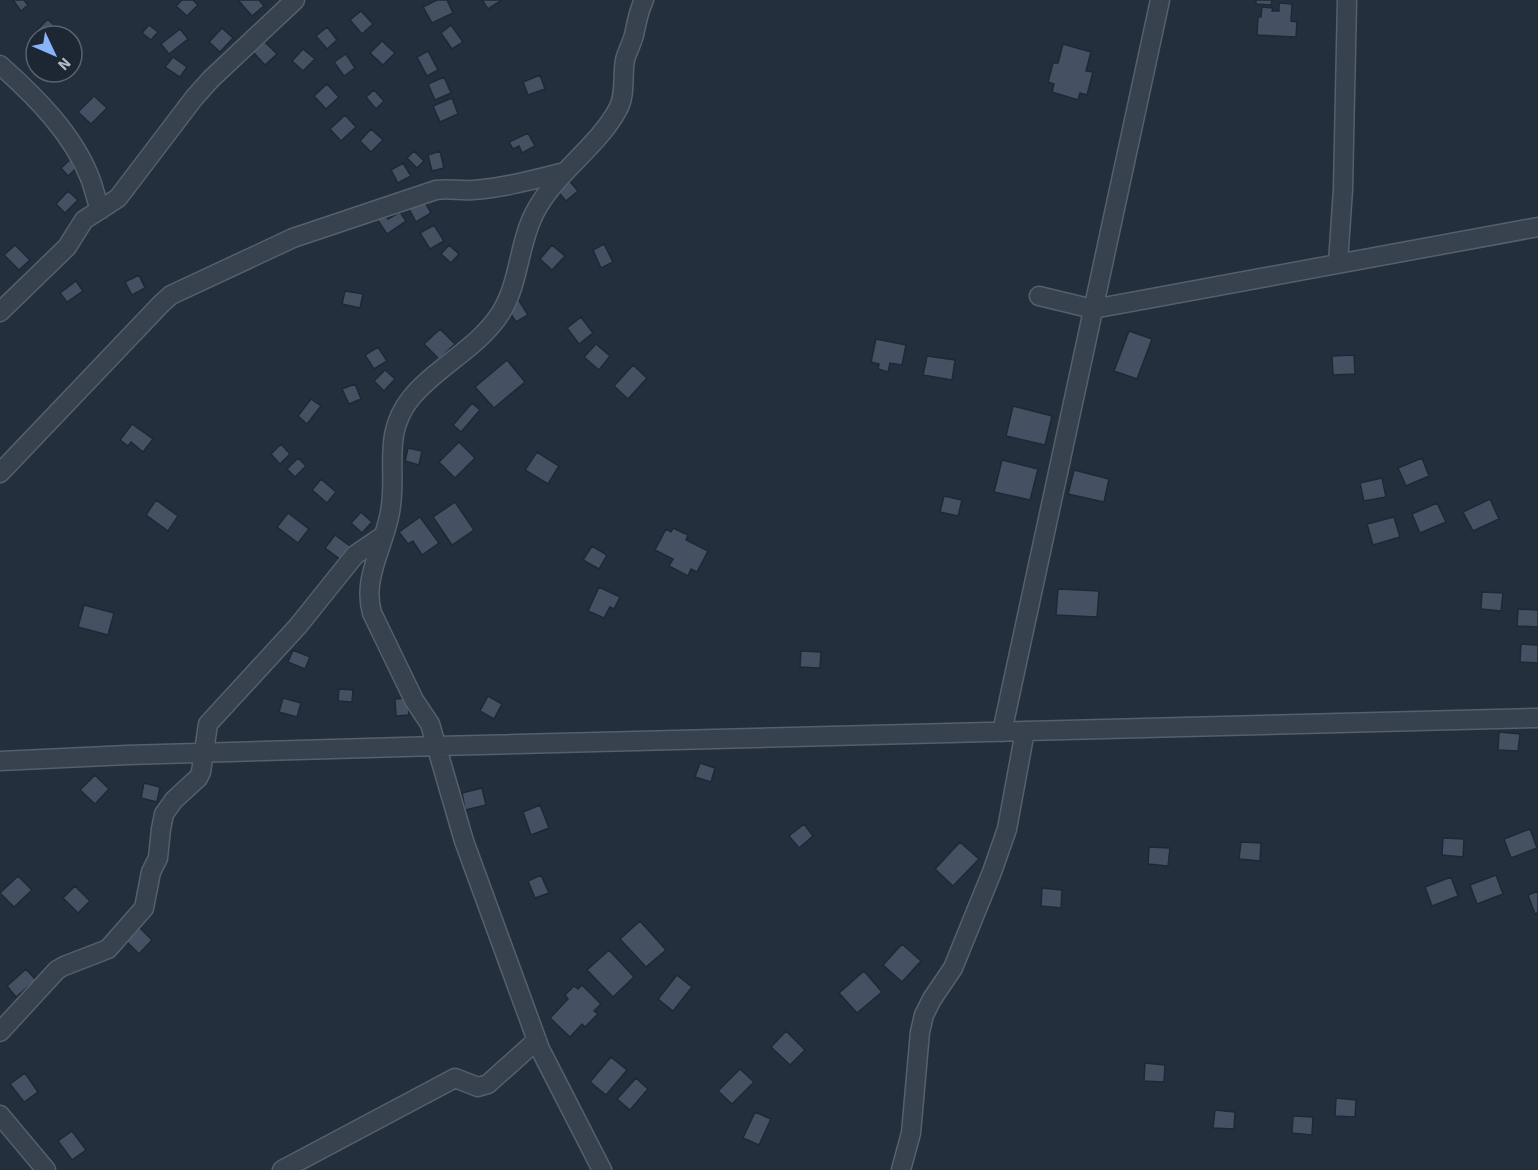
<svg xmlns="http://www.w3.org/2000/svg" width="1538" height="1170" font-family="'Source Sans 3',sans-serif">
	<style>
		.building { fill: #455162; stroke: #1f2835; stroke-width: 1.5 }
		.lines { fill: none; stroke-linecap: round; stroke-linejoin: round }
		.street-casing { stroke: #565f6c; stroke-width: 21 }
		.street { stroke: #38414e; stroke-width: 18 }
	</style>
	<rect width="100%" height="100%" fill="#242f3e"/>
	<path class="building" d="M13,0H24L28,5L21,11Z
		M182,0H193L198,5L187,16L176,6Z
		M238,0H259L264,6L252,16Z
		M437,0H447L453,13L432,23L423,7Z
		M482,0H502L488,9Z
		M1256,0H1272L1271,5L1256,4Z
		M1279,3L1292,4L1291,21L1297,22L1296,37L1257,35L1258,17H1261L1262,7L1273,8L1272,11H1279Z
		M361,11L373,24L362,34L350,20Z
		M48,19L63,35L62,36H41L37,30Z
		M149,25L158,32L151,40L142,33Z
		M451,25L463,42L452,49L441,33Z
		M327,27L337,40L327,49L316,36Z
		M222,28L233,38L220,52L209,42Z
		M180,29L188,39L169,54L161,44Z
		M263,40L277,54L265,65L252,51Z
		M382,41L395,53L383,65L370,53Z
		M1063,44L1091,52L1086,71L1093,72L1087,95L1080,93L1078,100L1052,92L1054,84L1048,82L1053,63H1058Z
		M303,49L315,59L303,71L292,61Z
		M428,51L438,70L427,76L417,57Z
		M346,54L355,68L344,76L334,62Z
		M173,57L187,67L180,77L165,67Z
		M540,75L545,89L528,95L523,82Z
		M444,77L451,93L435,100L428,84Z
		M327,84L339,97L326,109L314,96Z
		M374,90L384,101L376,109L366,97Z
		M94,96L107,108L91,124L78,112Z
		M452,98L458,114L440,122L433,106Z
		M345,115L356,127L341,141L330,129Z
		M371,129L383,140L371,152L360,141Z
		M528,133L535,146L522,153L519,146L513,149L509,142Z
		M414,151L424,161L417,168L407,158Z
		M440,151L444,168L432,171L428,155Z
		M74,156L81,164L68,176L61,168Z
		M403,163L411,176L398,183L391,170Z
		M566,177L578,191L566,201L554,187Z
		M68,191L78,200L65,213L56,204Z
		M423,199L431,213L416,222L408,207Z
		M400,212L406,221L387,234L377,219L384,214L388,219Z
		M434,225L444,241L430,249L420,233Z
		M604,244L613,262L601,268L593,250Z
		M15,245L30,260L19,270L4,255Z
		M449,245L459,254L451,263L441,254Z
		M552,245L565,256L552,270L540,259Z
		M139,275L145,288L132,295L125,282Z
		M76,281L83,291L67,302L60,293Z
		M345,291L363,294L360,308L342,304Z
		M518,299L528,315L516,322L506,306Z
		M581,317L593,333L579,344L567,328Z
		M440,329L455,344L439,359L424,344Z
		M1129,331L1152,339L1137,379L1114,371Z
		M876,339L906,345L902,365L890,363L888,372L878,369L879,364L871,362Z
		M596,344L610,356L599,370L584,357Z
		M378,347L387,361L374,369L365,355Z
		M1354,355L1355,374L1333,375L1332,356Z
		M927,356L955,360L952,380L923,375Z
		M507,360L525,382L494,408L475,387Z
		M633,365L647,378L628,399L614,386Z
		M385,370L395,379L384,391L374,381Z
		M355,384L361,399L349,404L342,389Z
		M311,399L321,406L307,424L298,416Z
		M472,403L480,410L461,432L453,425Z
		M1013,406L1052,416L1045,445L1006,436Z
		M132,424L153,439L143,452L131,442L128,446L120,440Z
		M459,442L475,458L455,478L439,462Z
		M281,444L290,454L280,464L271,454Z
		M408,448L422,451L419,465L405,461Z
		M537,452L559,466L548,484L525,470Z
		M298,458L306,466L295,477L287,469Z
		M1422,458L1429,476L1406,486L1398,468Z
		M1002,460L1038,469L1030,500L994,492Z
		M1074,470L1109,479L1104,502L1068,494Z
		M1382,478L1386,497L1364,501L1360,483Z
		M321,479L336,492L327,503L312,490Z
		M944,496L962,500L958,516L940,512Z
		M1490,499L1499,519L1473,531L1463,512Z
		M156,500L178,516L168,531L146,515Z
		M455,502L474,530L452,545L433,517Z
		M1437,503L1446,522L1420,533L1412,514Z
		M361,512L372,522L362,533L351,523Z
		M288,513L309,529L298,543L277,527Z
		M420,517L439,543L422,555L413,541L408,544L399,532Z
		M1394,517L1400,537L1373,545L1367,524Z
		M673,528L688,535L686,540L708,551L697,572L691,569L688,576L669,566L673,559L655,550L666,529L671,532Z
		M335,535L354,549L344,562L325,548Z
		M592,546L607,555L599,569L583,560Z
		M599,587L620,597L614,609L610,607L604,618L588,611Z
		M1058,589L1099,591L1097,617L1056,615Z
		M1482,592L1503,593L1501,611L1481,609Z
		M84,605L114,613L108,635L78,627Z
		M1518,609L1538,610V627L1517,626Z
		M1521,644L1538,645V663L1520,662Z
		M293,650L310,657L305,669L288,662Z
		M801,651L821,652L820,668L800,667Z
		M339,689L353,690L352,702L338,701Z
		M488,696L502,704L494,719L480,711Z
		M283,698L301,703L297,717L279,712Z
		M408,698L409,715L396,716L395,699Z
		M1499,732L1520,734L1518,751L1498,750Z
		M700,763L715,768L711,782L695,777Z
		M95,775L109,789L95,804L80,790Z
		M144,783L160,787L157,802L141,798Z
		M482,788L486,805L465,810L462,793Z
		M540,805L549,828L531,835L523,812Z
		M804,824L813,836L799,848L789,836Z
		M1530,829L1537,848L1511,858L1504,839Z
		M1443,838L1464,839L1463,857L1442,855Z
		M960,842L979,859L953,886L935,869Z
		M1241,842L1261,843L1260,861L1239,859Z
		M1149,847L1170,848L1168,866L1148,864Z
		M541,875L549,893L535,898L528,881Z
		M1496,875L1503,894L1477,904L1470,885Z
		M18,876L32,890L14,907L0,893Z
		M1451,877L1458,896L1432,906L1425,887Z
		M75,886L90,901L78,913L63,898Z
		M1042,888L1062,890L1061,908L1041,906Z
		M1538,891V913L1535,914L1528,895Z
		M640,921L666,950L646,967L620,939Z
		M138,926L152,940L139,954L125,940Z
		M902,944L921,961L902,982L883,965Z
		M609,950L634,977L613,997L587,970Z
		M26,969L36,980L16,997L7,986Z
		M864,971L882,992L857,1013L839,993Z
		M677,975L692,987L673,1011L658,999Z
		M582,985L601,1004L594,1011L598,1014L585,1027L582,1024L570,1037L550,1018L568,999L565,995L574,986L578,989Z
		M786,1031L805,1050L790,1065L771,1047Z
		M611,1057L627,1070L606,1095L590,1082Z
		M1145,1063L1165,1065L1164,1082L1144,1081Z
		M740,1069L754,1082L732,1104L718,1091Z
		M25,1073L38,1092L24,1102L10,1084Z
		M636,1078L648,1089L630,1110L617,1099Z
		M1336,1098L1356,1100L1355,1117L1335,1116Z
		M1215,1110L1235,1112L1234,1129L1213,1128Z
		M755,1112L771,1119L759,1145L743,1138Z
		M1293,1116L1313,1117L1312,1135L1292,1133Z
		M72,1131L86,1150L72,1160L58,1141Z"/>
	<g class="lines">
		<defs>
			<path id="street" d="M0,65C35,96 73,134 90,178C94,188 96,199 100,210
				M1338,263L1343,189L1347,0
				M1039,296L1093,309L1538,227
				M0,312L67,247L84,220L118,198L194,98L211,79L295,0
				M0,473L161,304L171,295L293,238L436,190C449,188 460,191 473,190C504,188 535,179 565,172
				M1002,732L1160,0
				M0,761L127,755L438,746L1538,718
				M0,1032L57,970L64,966L108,949L144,908L151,872L158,858L161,829L164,814L174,800L198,778L201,772L208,724L298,626L355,555L383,536
				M0,1115L46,1170
				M282,1170L455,1078L478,1087L488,1084L537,1040
				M602,1170L540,1049L464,841L430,724L414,700L372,613C362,578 384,547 390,512C398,472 381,435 411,398C436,367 477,349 500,314C520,283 518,244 535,212C556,172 597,148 618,109C626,94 622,77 625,60C627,52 632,43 634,35C637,22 638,12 644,0
				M901,1170L911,1133L920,1032L924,1015L932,999L953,968L992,872L1007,829L1025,731"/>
		</defs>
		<use href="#street" class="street-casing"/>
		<use href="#street" class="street"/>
	</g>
	<g transform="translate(54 54) rotate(134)"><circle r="28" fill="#1d2633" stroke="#59626f" stroke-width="1.5"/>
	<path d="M0-4.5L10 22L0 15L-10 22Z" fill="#8ab4f8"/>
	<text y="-9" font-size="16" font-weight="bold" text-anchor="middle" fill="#b4bcc9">N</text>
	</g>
</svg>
